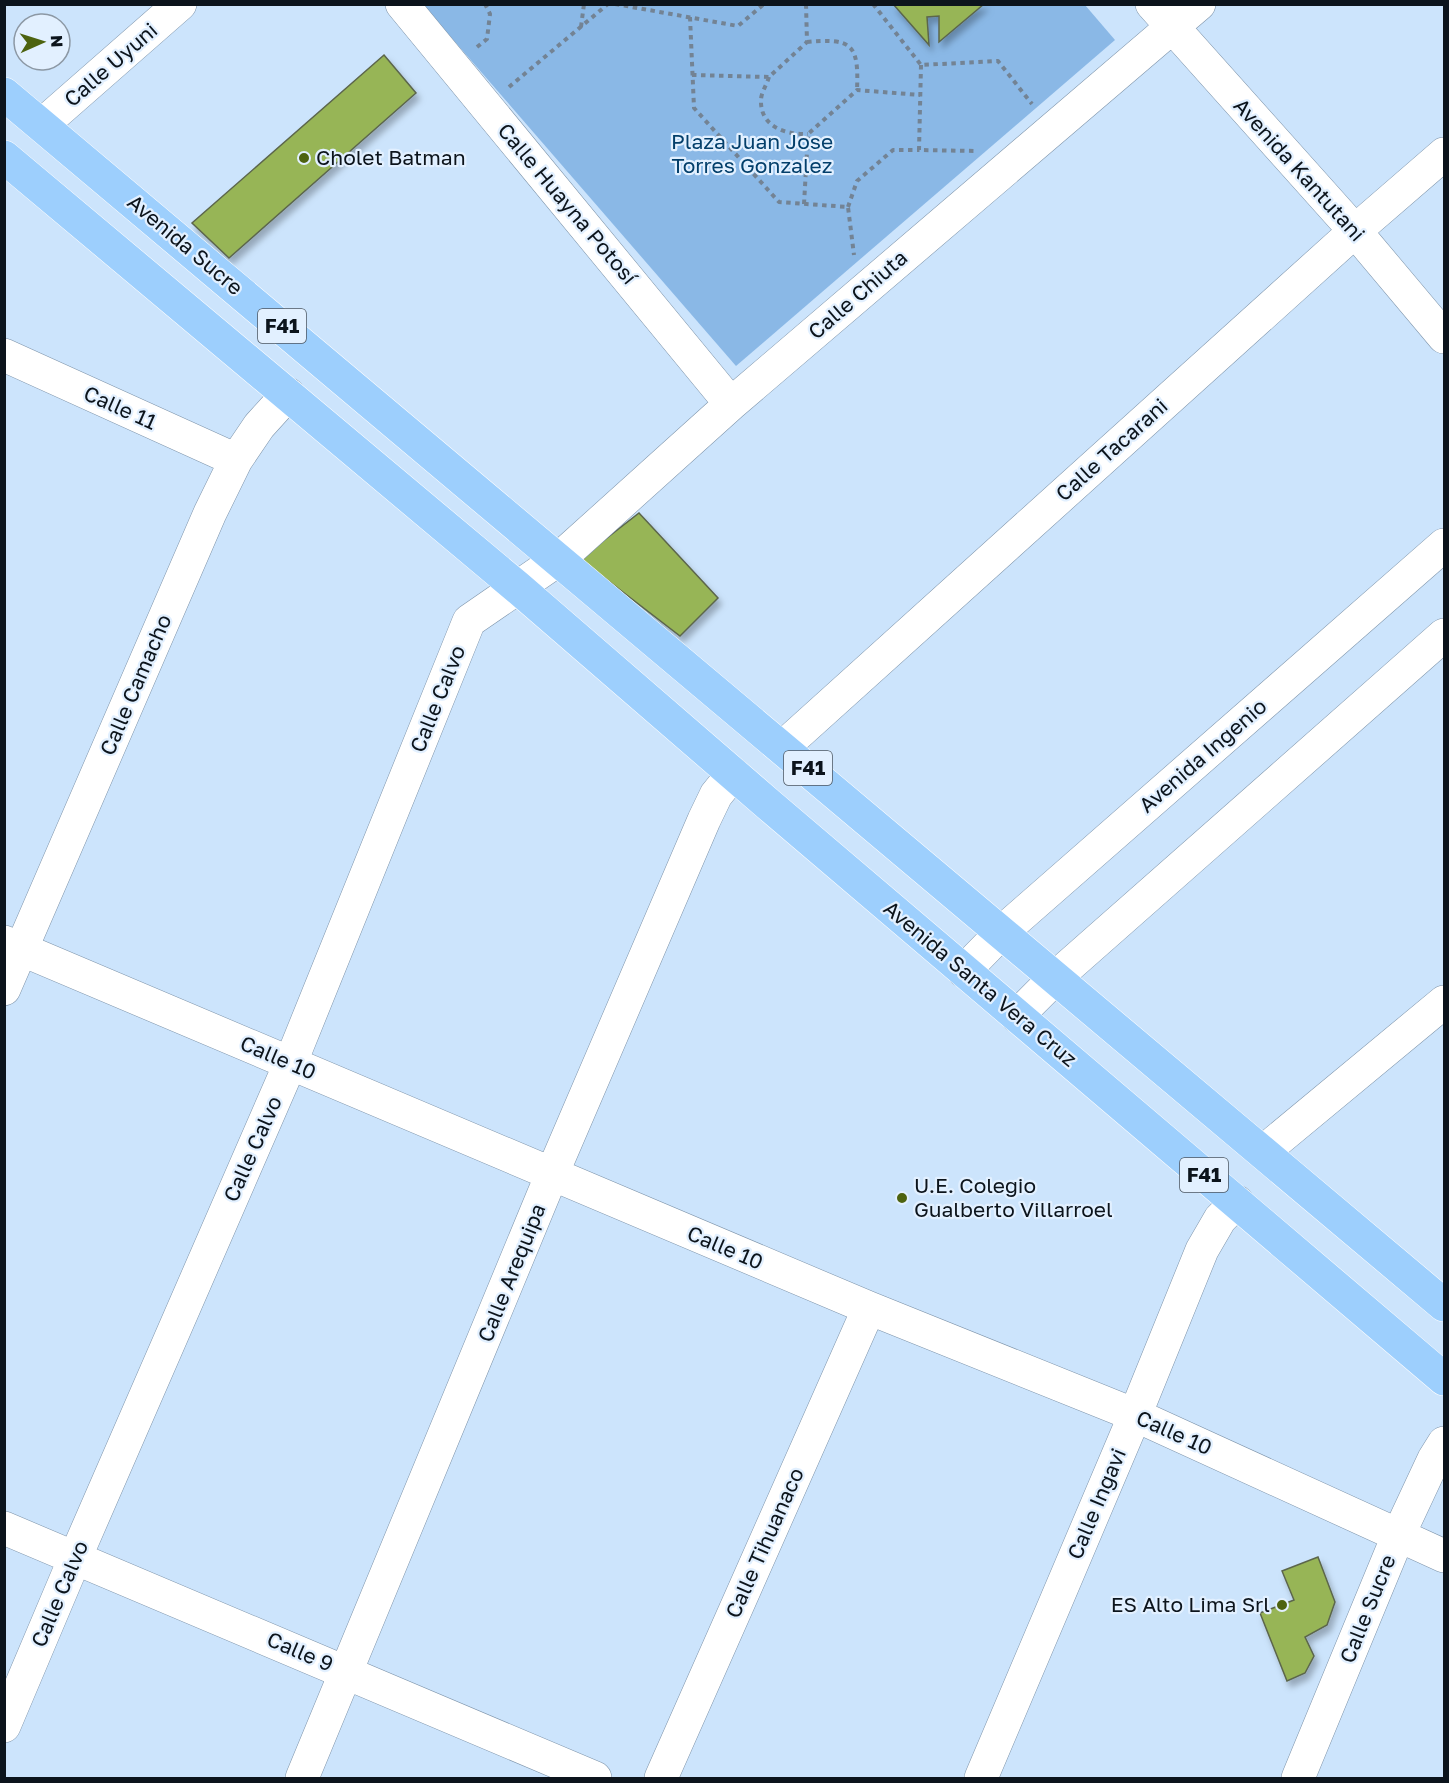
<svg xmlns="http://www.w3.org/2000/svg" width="1449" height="1783" font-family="'Golos Text',sans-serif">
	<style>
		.green { fill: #8ab8e6 }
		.building { fill: #97b556; stroke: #5c664c; stroke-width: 1.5; filter: url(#shadow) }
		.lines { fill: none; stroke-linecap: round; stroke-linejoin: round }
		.street-casing { stroke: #7e94aa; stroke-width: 34 }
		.secondary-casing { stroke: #7e94aa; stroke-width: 34 }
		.primary-casing { stroke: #fff; stroke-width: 34 }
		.path { stroke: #738394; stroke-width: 4; stroke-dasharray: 4.5 4.5; stroke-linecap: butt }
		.street { stroke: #fff; stroke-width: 33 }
		.secondary { stroke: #fff; stroke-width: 33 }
		.primary { stroke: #9dcffd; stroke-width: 33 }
		.poi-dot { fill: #4d6310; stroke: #e2f0ff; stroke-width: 2 }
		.labels { text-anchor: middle; stroke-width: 4.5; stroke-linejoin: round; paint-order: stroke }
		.shield { fill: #e2f0ff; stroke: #4c5660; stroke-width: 1.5 }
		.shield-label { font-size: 20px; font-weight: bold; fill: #0c141c }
		.street-label { font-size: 21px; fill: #0c141c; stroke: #e2f0ff }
		.park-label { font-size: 21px; fill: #033f6b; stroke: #e2f0ff }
		.poi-label { font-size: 21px; fill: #0c141c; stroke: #e2f0ff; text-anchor: start }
	</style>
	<defs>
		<filter id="shadow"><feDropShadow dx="3.5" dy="6" stdDeviation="3" flood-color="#0004"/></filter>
	</defs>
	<rect width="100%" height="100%" fill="#cce4fc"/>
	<path class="green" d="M423,5H1085L1115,40L736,366Z"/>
	<path class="building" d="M893,4H984L939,42V16L927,17L929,45Z
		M384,55L416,93L229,258L192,223Z
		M639,513L718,598L680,636L580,559Z
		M1318,1557L1335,1602L1327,1625L1305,1637L1314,1656L1305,1673L1287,1681L1260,1613L1294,1600L1282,1571Z"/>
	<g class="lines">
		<defs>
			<path id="street" d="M402,4L731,404
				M1152,4L1355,231L1444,337
				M42,125L180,4
				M4,355L236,460
				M783,747L1355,231L1444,154
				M4,942L869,1308L1135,1415L1444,1556
				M4,989L210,513L236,460L259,426L288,394
				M1263,1152L1444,1002
				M4,1528L595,1778
				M4,1726L75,1558L290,1064L469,621L559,559L731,404L1199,4
				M302,1778L552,1174L704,820L716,795L733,774
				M661,1778L869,1308
				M981,1778L1135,1415L1202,1250L1220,1219L1237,1202
				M1298,1778L1398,1536L1434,1459L1444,1443"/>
			<path id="secondary" d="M964,971L1002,932L1444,545
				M1017,1016L1055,978L1444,635"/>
			<path id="primary" d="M4,94L1444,1305
				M4,157L517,587L768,804L1444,1379"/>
		</defs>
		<use href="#street" class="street-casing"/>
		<use href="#secondary" class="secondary-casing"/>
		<use href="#primary" class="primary-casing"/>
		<path class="path" d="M615,4L738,26L764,4
			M873,4L921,65L998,61L1032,104
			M690,17L694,108L779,202L848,207L854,255
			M581,27L584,4
			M807,42C852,38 859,44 857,90
			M477,47L487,39L490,14L485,4
			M921,65L919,150L977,151
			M692,75L769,77L807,42L806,4
			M769,77C767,84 761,93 761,100C760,127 786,135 808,134
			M509,87L608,4
			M804,204L808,134L857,90L920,95
			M848,207L857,181L893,150H919"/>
		<use href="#street" class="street"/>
		<use href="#secondary" class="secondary"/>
		<use href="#primary" class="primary"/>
	</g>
	<g class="poi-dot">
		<circle cx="304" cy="158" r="6"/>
		<circle cx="902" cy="1198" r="6"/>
		<circle cx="1282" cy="1605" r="6"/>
	</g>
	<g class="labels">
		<g class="shield">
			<rect x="258" y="309" width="48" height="34" rx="4.5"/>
			<rect x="784" y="751" width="48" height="34" rx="4.5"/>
			<rect x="1180" y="1158" width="48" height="34" rx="4.5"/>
		</g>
		<g class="shield-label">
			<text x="282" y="333">F41</text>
			<text x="808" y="775">F41</text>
			<text x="1204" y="1182">F41</text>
		</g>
		<g class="street-label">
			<text transform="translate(111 65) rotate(-41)" y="7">Calle Uyuni</text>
			<text transform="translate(1299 170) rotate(48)" y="7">Avenida Kantutani</text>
			<text transform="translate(567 204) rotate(50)" y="7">Calle Huayna Potosí</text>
			<text transform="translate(185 245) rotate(40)" y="7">Avenida Sucre</text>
			<text transform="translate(858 295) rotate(-41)" y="7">Calle Chiuta</text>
			<text transform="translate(120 408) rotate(24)" y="7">Calle 11</text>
			<text transform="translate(1112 450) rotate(-42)" y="7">Calle Tacarani</text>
			<text transform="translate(136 685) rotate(-67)" y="7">Calle Camacho</text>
			<text transform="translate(438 699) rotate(-68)" y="7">Calle Calvo</text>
			<text transform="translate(1203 756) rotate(-41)" y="7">Avenida Ingenio</text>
			<text transform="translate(980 984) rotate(40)" y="7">Avenida Santa Vera Cruz</text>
			<text transform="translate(278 1058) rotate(23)" y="7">Calle 10</text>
			<text transform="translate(253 1149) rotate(-66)" y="7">Calle Calvo</text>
			<text transform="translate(725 1248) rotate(23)" y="7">Calle 10</text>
			<text transform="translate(512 1273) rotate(-68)" y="7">Calle Arequipa</text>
			<text transform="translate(1174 1433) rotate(24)" y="7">Calle 10</text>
			<text transform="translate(1097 1504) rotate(-67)" y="7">Calle Ingavi</text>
			<text transform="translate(765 1543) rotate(-66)" y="7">Calle Tihuanaco</text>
			<text transform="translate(60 1594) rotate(-67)" y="7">Calle Calvo</text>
			<text transform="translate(1368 1609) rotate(-68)" y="7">Calle Sucre</text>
			<text transform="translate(300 1652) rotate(23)" y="7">Calle 9</text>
		</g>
		<g class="park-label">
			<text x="752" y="149">Plaza Juan Jose<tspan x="752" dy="24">Torres Gonzalez</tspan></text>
		</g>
		<g class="poi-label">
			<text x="316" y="165">Cholet Batman</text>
			<text x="914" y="1193">U.E. Colegio<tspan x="914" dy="24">Gualberto Villarroel</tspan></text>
			<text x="1270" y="1612" text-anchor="end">ES Alto Lima Srl</text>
		</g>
	</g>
	<rect width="1449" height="1783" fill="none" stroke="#0c141c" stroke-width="12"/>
	<g transform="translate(42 42) rotate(87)"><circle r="28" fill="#e2f0ff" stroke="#8c98a4" stroke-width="1.5"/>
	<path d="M0-4.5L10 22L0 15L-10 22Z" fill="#4d6310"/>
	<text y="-9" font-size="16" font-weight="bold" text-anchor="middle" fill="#0c141c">N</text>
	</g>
</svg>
